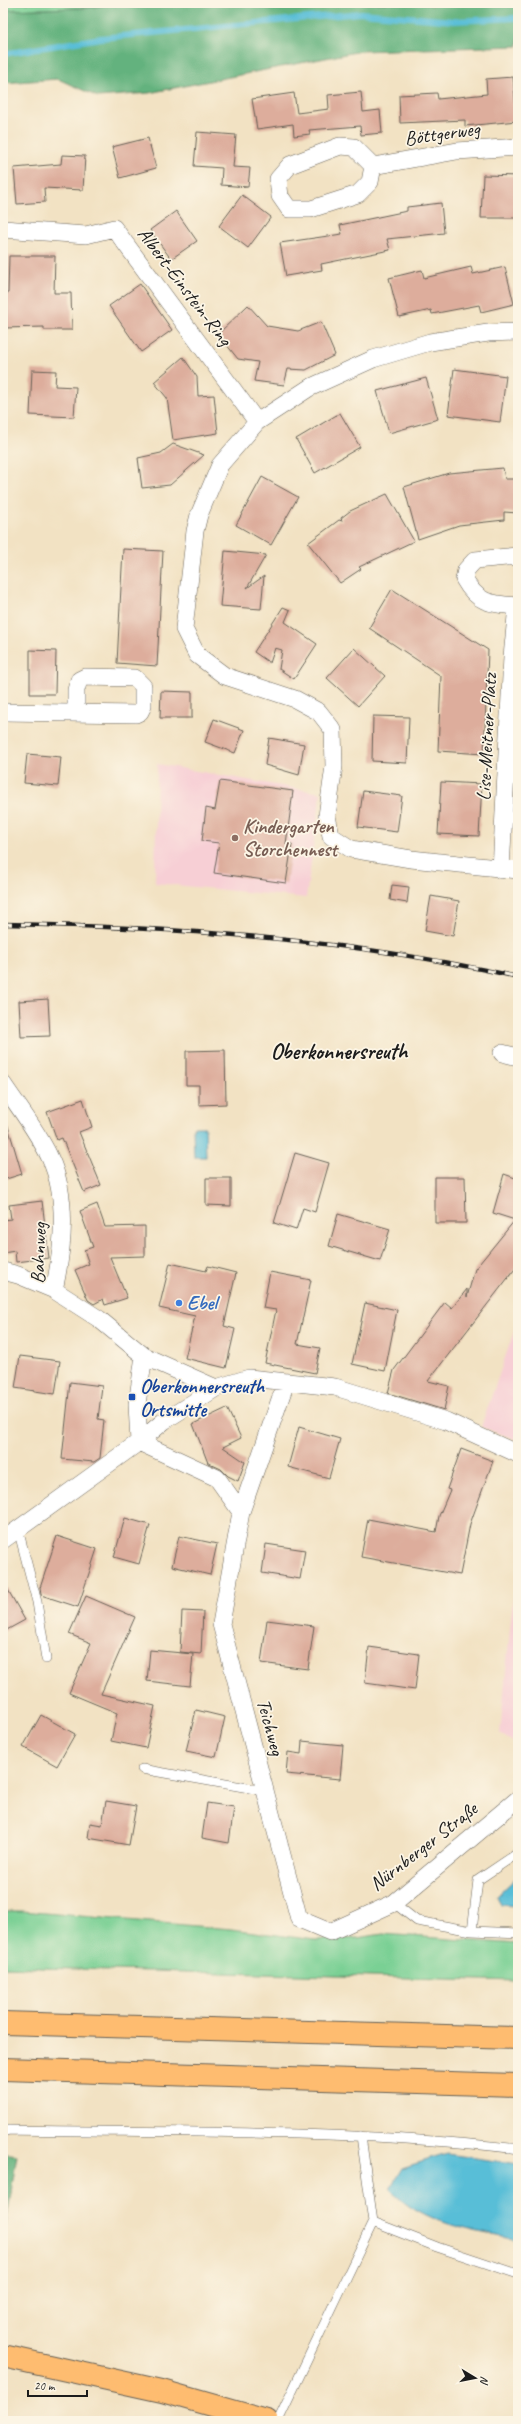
<svg xmlns="http://www.w3.org/2000/svg" width="521" height="2424" font-family="Caveat,sans-serif">
	<style>
		.built { fill: #f7cfd5 }
		.green { fill: #7ad094; stroke: #4b7658 }
		.forest { fill: #63b27e; stroke: #40674d }
		.water { fill: #59bed7; stroke: #3a6d7a }
		.lines { fill: none; stroke-linecap: round; stroke-linejoin: round }
		.stream { stroke: #59bed7; stroke-width: 6 }
		.building { fill: #ddad9c }
		.service-casing { stroke: #676156; stroke-width: 10 }
		.minor-casing { stroke: #676156; stroke-width: 18 }
		.primary-casing { stroke: #676156; stroke-width: 24 }
		.motorway-casing { stroke: #676156; stroke-width: 24 }
		.service { stroke: #fff; stroke-width: 9 }
		.minor { stroke: #fff; stroke-width: 17 }
		.primary { stroke: #febc70; stroke-width: 22 }
		.motorway { stroke: #febc70; stroke-width: 22 }
		.rail-casing { stroke: #1c1c1c; stroke-width: 4.5 }
		.rail { stroke: #fcf5e5; stroke-width: 3; stroke-dasharray: 9; stroke-linecap: butt }
		.education-dot { fill: #8d6e63; stroke: #fcf5e5; stroke-width: 1.5 }
		.shop-dot { fill: #3f7fe0; stroke: #fcf5e5; stroke-width: 1.5 }
		.transit-dot { fill: #1a4fb4; stroke: #fcf5e5; stroke-width: 1.5 }
		.labels { text-anchor: middle; stroke-width: 3.5; stroke-linejoin: round; paint-order: stroke }
		.street-label { font-size: 20px; fill: #1c1c1c; stroke: #fcf5e5 }
		.education-label { font-size: 20px; font-weight: bold; fill: #785e54; stroke: #fcf5e5; text-anchor: start }
		.shop-label { font-size: 20px; font-weight: bold; fill: #366cbe; stroke: #fcf5e5; text-anchor: start }
		.transit-label { font-size: 20px; font-weight: bold; fill: #164399; stroke: #fcf5e5; text-anchor: start }
		.quarter-label { font-size: 22px; font-weight: bold; fill: #1c1c1c; stroke: #fcf5e5 }
	</style>
	<rect width="100%" height="100%" fill="#fcf5e5"/>
	<filter id="ink" filterUnits="userSpaceOnUse"><feTurbulence type="fractalNoise" baseFrequency=".025" numOctaves="2"/><feDisplacementMap in="SourceGraphic" scale="8" xChannelSelector="R" yChannelSelector="G"/><feConvolveMatrix kernelMatrix="1 2 1 2 8 2 1 2 1" color-interpolation-filters="sRGB"/></filter>
	<filter id="wash" filterUnits="userSpaceOnUse"><feTurbulence type="fractalNoise" baseFrequency=".012" numOctaves="4" result="noise"/><feDisplacementMap in="SourceGraphic" scale="16" xChannelSelector="R" yChannelSelector="G"/><feGaussianBlur stdDeviation="0.9" result="paint"/><feColorMatrix in="noise" values="0 0 0 0 0 0 0 0 0 0 0 0 0 0 0 0 0 1.4 0 .05"/><feComposite in="paint" operator="in"/></filter>
	<g filter="url(#wash)">
		<rect width="100%" height="100%" fill="#f2e2c3"/>
		<path class="built" d="M157,764L321,793L306,898L155,883Z
			M518,1320V1440L481,1427Z
			M518,1589V1745L500,1734L513,1598Z"/>
		<path class="green" d="M3,3H119L87,8L3,10Z
			M3,1911H22L231,1929L315,1940L357,1938L383,1934L518,1944V1981L3,1967Z"/>
		<path class="forest" d="M119,3H424L433,6L436,3H518V46L361,51L149,93L98,97L58,79L3,83V10L87,8Z
			M3,2153L17,2155L3,2244Z"/>
		<path class="water" d="M193,1127H205L206,1157H194Z
			M518,1876V1906L501,1905L497,1896Z
			M447,2154L518,2164V2240C474,2231 421,2224 390,2188L402,2168Z"/>
		<g class="lines">
			<path class="stream" d="M3,54L101,38L361,13L454,21L518,18"/>
		</g>
		<g id="blocks">
			<path class="building" d="M513,77L517,121L465,126V120L400,123L399,95L437,93L438,99L487,94L486,79Z
				M361,92L363,112L380,110L382,133L361,135L360,126L309,130L310,134L294,136L293,124L257,129L252,99L294,93L297,113L329,109L328,95Z
				M197,132L236,135L233,167L250,168L248,187L221,185L222,168L194,166Z
				M148,138L156,168L120,178L112,147Z
				M62,155L85,156L83,190L44,188L45,202L17,204L14,168L61,164Z
				M483,175L518,176V218H481Z
				M242,195L271,217L248,248L219,226Z
				M441,203L444,233L387,239L390,250L321,264L322,270L286,276L280,243L342,234L340,225L407,211V207Z
				M176,211L197,241L171,259L150,230Z
				M9,256H55L54,293H71L72,330H44V327L3,328V293H8Z
				M471,267L473,274L505,267L514,304L481,312L479,305L432,314L431,310L399,317L389,278L422,270L424,278Z
				M140,284L172,330L141,352L109,306Z
				M248,305L267,326L298,331L321,322L335,355L306,370L288,369L284,385L254,381L258,362L238,359L218,334Z
				M183,357L197,377L198,396L214,395L218,433L173,440L167,398L154,382Z
				M454,369L506,376L500,422L448,415Z
				M32,370L56,371L55,386L76,387L74,417L30,415Z
				M426,378L438,419L389,433L377,391Z
				M340,413L360,447L315,473L296,439Z
				M173,444L204,455L170,485L142,488L138,458L161,453Z
				M503,468L505,479H518V513L504,512V520L459,525L418,539L404,487L449,473Z
				M262,477L298,497L271,545L236,525Z
				M387,494L414,541L359,567L361,569L340,583L308,543L339,520L342,521L341,518L350,511Z
				M123,549L163,551L157,666L117,663Z
				M225,551L266,555L247,588L264,576L261,609L220,606Z
				M392,589L488,650L484,754L438,751L441,676L369,628Z
				M283,607L290,610L285,622L317,644L294,679L279,669L282,650L275,648L270,663L254,652Z
				M354,648L385,676L358,706L327,678Z
				M30,650L56,651L55,694H30Z
				M161,691L192,692V718H160Z
				M373,716L409,717L407,763L372,761Z
				M214,719L244,730L235,753L205,742Z
				M269,738L304,744L299,775L265,765Z
				M27,754L61,757L58,786L24,783Z
				M220,781L293,791L286,844H292L286,883L214,873L219,843L202,841L206,808L215,810Z
				M441,782L482,784L479,836L438,834Z
				M363,791L402,796L397,832L358,827Z
				M392,885L409,887L407,903L390,900Z
				M431,896L459,901L453,936L425,931Z
				M48,999L50,1036L21,1037L19,1001Z
				M225,1050L226,1104L199,1105V1085H186V1051Z
				M83,1099L92,1127L79,1132L101,1185L84,1192L62,1138L57,1140L47,1112Z
				M7,1123L22,1174L3,1180V1124Z
				M295,1153L329,1163L315,1212L303,1208L296,1230L274,1223Z
				M504,1174L518,1179V1265L428,1381L449,1386L444,1410L388,1393L394,1370L445,1302L452,1308L467,1289V1297L475,1269L515,1220L493,1213Z
				M435,1177H465L466,1223H435Z
				M206,1178H231V1206L206,1205Z
				M42,1201L49,1258L16,1262L15,1251L3,1253V1220L11,1219L9,1205Z
				M97,1204L105,1227L145,1226V1256L110,1257L127,1298L105,1305L103,1299L94,1304L88,1300L75,1270L89,1264L84,1250L93,1247L80,1211Z
				M338,1214L390,1229L380,1261L329,1246Z
				M170,1263L206,1271L208,1266L236,1273L224,1326L235,1329L226,1368L185,1358L195,1316L159,1308Z
				M270,1272L311,1280L297,1344L320,1348L315,1373L265,1363L276,1310L263,1308Z
				M365,1303L397,1310L385,1371L352,1364Z
				M20,1356L60,1361L55,1394L15,1388Z
				M70,1382L102,1386L98,1419L104,1420L100,1458L94,1462L62,1459Z
				M227,1408L241,1438L223,1447L245,1462L238,1481L228,1476L221,1469L208,1463L193,1424Z
				M299,1427L340,1439L329,1478L288,1467Z
				M461,1449L493,1461L470,1524L460,1575L361,1557L368,1519L436,1532L439,1516L450,1490L447,1489Z
				M125,1518L150,1525L139,1564L114,1557Z
				M57,1536L97,1549L78,1607L41,1595L40,1588Z
				M179,1536L217,1544L210,1575L172,1566Z
				M266,1544L305,1550L300,1579L262,1573Z
				M3,1581L25,1620L3,1632Z
				M86,1596L135,1617L101,1694L155,1706L146,1748L111,1741L117,1713L69,1693L91,1643L69,1634Z
				M182,1611L203,1612L201,1654L180,1652Z
				M267,1620L314,1626L308,1669L261,1663Z
				M369,1647L419,1654L415,1690L365,1683Z
				M150,1650L193,1654L190,1686L147,1681Z
				M196,1710L225,1717L216,1757L186,1751Z
				M41,1715L75,1734L57,1766L23,1747Z
				M302,1741L343,1745L340,1779L286,1774L288,1752L301,1754Z
				M106,1801L136,1806L129,1845L88,1838L90,1823L102,1825Z
				M207,1803L234,1807L229,1843L202,1838Z"/>
		</g>
	</g>
	<g filter="url(#ink)">
		<use href="#blocks" fill-opacity="0" stroke="#676156" stroke-width="1"/>
		<g class="lines">
			<defs>
				<path id="service" d="M18,1529L37,1602L46,1659
					M142,1769L265,1791
					M394,1903L417,1921L472,1931L518,1933
					M472,1931L478,1880L518,1853
					M3,2132L9,2130C179,2133 349,2129 518,2149
					M373,2222L437,2247L518,2274
					M278,2421L373,2222L361,2136"/>
				<path id="minor" d="M340,146L354,147L373,166L370,182L358,194L311,209H289L280,196L278,179L290,165Z
					M373,166L457,151L518,147
					M3,229L86,235L114,228L257,422
					M518,332L488,333L430,342L373,359L309,388L257,422L220,465L199,515L195,531L184,629L197,655L225,676L295,699L319,712L333,730L334,766L327,816L331,836L351,849L411,859L518,870
					M518,556L475,560L466,570L464,579C478,604 491,604 518,606
					M3,712L136,714L140,712L143,706V686L135,678L85,677L79,680L76,690V712
					M501,870L512,657L517,606
					M502,1053L518,1057
					M3,1084C19,1108 38,1132 50,1158C69,1199 63,1249 54,1290
					M3,1271L18,1275L54,1290L99,1319L144,1356L216,1388
					M139,1442L217,1478L241,1512L221,1624L299,1919L330,1932L394,1903L518,1799
					M139,1442L137,1404L144,1356
					M241,1512L286,1382
					M3,1540L139,1442L164,1421L216,1388L249,1378L335,1387L446,1421L518,1454"/>
				<path id="primary" d="M3,2356L162,2391L267,2421"/>
				<path id="motorway" d="M3,2023L518,2038
					M3,2069L518,2085"/>
			</defs>
			<use href="#service" class="service-casing"/>
			<use href="#minor" class="minor-casing"/>
			<use href="#primary" class="primary-casing"/>
			<use href="#motorway" class="motorway-casing"/>
			<use href="#service" class="service"/>
			<use href="#minor" class="minor"/>
			<use href="#primary" class="primary"/>
			<use href="#motorway" class="motorway"/>
			<defs>
				<path id="rail" d="M3,924C175,927 350,939 518,977"/>
			</defs>
			<use href="#rail" class="rail-casing"/>
			<use href="#rail" class="rail"/>
		</g>
	</g>
	<circle class="education-dot" cx="235" cy="838" r="4"/>
	<circle class="shop-dot" cx="179" cy="1303" r="4"/>
	<rect class="transit-dot" x="128" y="1393" width="8" height="8" rx="2"/>
	<g class="labels">
		<g class="street-label">
			<text transform="translate(442 133) rotate(-8)" y="7">Böttgerweg</text>
			<text transform="translate(185 286) rotate(53)" y="7">Albert-Einstein-Ring</text>
			<text transform="translate(486 737) rotate(-87)" y="7">Lise-Meitner-Platz</text>
			<text transform="translate(38 1253) rotate(-88)" y="7">Bahnweg</text>
			<text transform="translate(271 1727) rotate(75)" y="7">Teichweg</text>
			<text transform="translate(423 1846) rotate(-38)" y="7">Nürnberger Straße</text>
		</g>
		<g class="education-label">
			<text x="243" y="833">Kindergarten<tspan x="243" dy="23">Storchennest</tspan></text>
		</g>
		<g class="shop-label">
			<text x="187" y="1310">Ebel</text>
		</g>
		<g class="transit-label">
			<text x="140" y="1393">Oberkonnersreuth<tspan x="140" dy="23">Ortsmitte</tspan></text>
		</g>
		<g class="quarter-label">
			<text x="339" y="1059">Oberkonnersreuth</text>
		</g>
	</g>
	<rect width="521" height="2424" fill="none" stroke="#fcf5e5" stroke-width="16"/>
	<g transform="translate(475 2378) rotate(100)" stroke="#fcf5e5" stroke-width="3" paint-order="stroke">
	<path d="M0-3L7 15L0 10L-7 15Z" fill="#1c1c1c"/>
	<text y="-6" font-size="11" font-weight="bold" text-anchor="middle" fill="#1c1c1c">N</text>
	</g>
	<path d="M28 2390v6h59v-6" fill="none" stroke="#1c1c1c" stroke-width="2"/>
	<text x="34" y="2390" font-size="12" fill="#1c1c1c" stroke="#fcf5e5" stroke-width="3" paint-order="stroke">20 m</text>
</svg>
